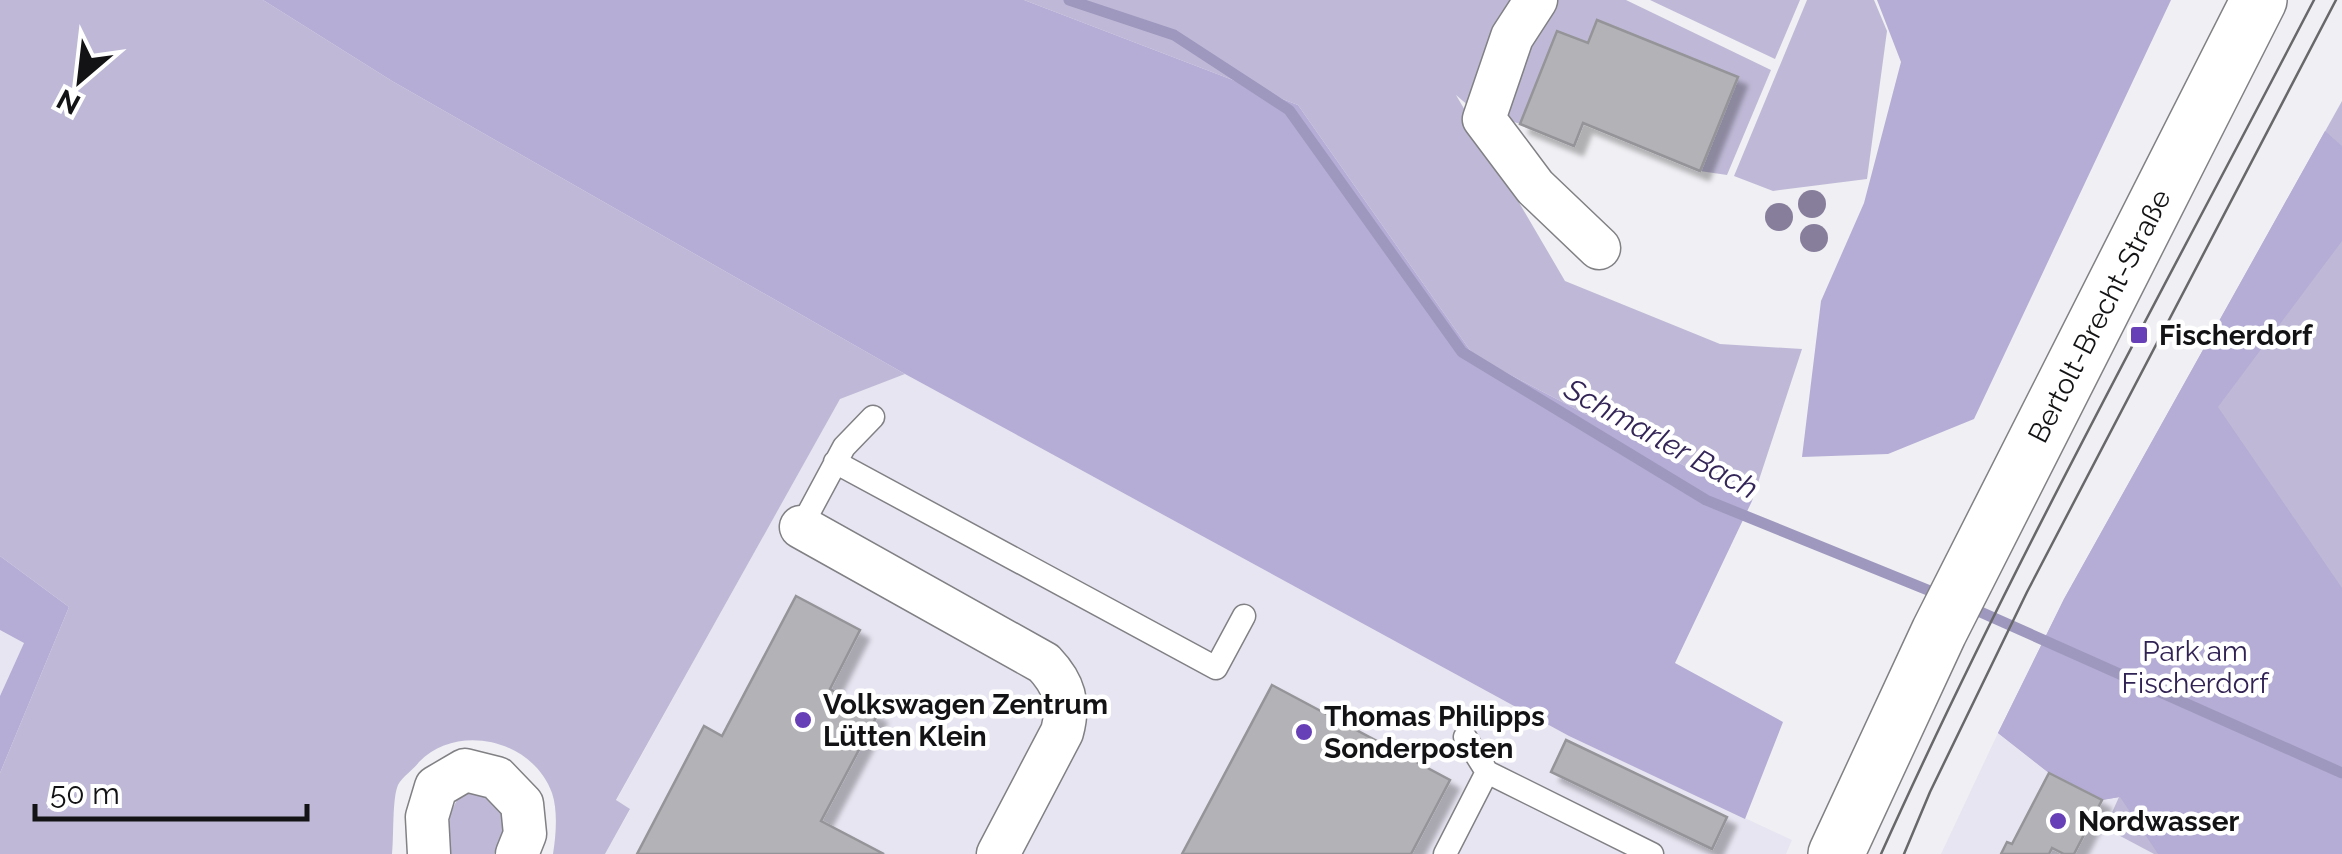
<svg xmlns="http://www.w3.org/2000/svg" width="2342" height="854" font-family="Raleway,sans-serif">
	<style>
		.built { fill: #e7e5f1 }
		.green { fill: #bfb9d7 }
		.forest { fill: #b5add5 }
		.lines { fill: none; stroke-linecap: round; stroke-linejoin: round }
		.stream { stroke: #9f98be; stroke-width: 11 }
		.building { fill: #b3b3b7; stroke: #959498; stroke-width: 2.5; filter: url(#shadow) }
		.lane-casing { stroke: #818084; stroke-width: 25 }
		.street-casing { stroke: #818084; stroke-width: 45 }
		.secondary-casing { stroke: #818084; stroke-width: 58 }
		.lane { stroke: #fff; stroke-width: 22 }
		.street { stroke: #fff; stroke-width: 42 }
		.secondary { stroke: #fff; stroke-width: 55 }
		.tram { stroke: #68676a; stroke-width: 2.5 }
		.tree { fill: #877e9c }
		.poi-dot { fill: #673fb7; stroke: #fff; stroke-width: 4 }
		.labels { text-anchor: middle; stroke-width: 9; stroke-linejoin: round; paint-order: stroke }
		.street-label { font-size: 28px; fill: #131315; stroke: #fff }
		.poi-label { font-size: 28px; font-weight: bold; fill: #131315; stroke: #fff; text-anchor: start }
		.park-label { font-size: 28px; fill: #312254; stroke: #fff }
		.water-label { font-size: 30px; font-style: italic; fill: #332557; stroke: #fff }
	</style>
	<defs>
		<filter id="shadow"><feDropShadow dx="9" dy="9" stdDeviation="2.5" flood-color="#0004"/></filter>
	</defs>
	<rect width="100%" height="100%" fill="#f0eff3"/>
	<path class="built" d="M905,374L1569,736L1792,840L1786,854H605L630,810L616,801L840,398Z
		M0,630L24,643L0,696Z
		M1998,733L2049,773L2120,797L2105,828L2154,854H1941Z"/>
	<path class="green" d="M0,0H263L392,81L905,374L840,399L616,800L630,809L605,854H553C556,835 558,811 552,793C533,740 458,722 419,762C414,769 402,777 398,785C392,799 394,837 392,854H0V773L69,607L0,556Z
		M1024,0H1536L1484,119L1456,95L1565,281L1720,344L1802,349L1752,501L1474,356L1298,105Z
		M1556,0H1626L1771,70L1727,175L1700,171L1738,77L1598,20L1588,43L1557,31L1520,124L1494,115Z
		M1650,0H1800L1775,59Z
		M1807,0H1874L1887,31L1867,179L1773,191L1734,176Z
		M2342,101V854H2154L2105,828L2119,797L2102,800L2049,773L1998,733L2064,599Z
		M466,787L498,798L506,831L494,854H448C447,826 448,809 466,787Z"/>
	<path class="forest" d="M263,0H1024L1298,105L1474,356L1752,501L1675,663L1783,722L1745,819L1569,736L905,374L392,81Z
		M1877,0H2171L1974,419L1888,454L1802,457L1821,301L1864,203L1901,62Z
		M2325,131L2342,146V241L2218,407L2342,588V854H2158L2120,797L2102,800L2049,773L1998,733L2064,599Z
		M0,556L69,607L0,773V696L24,643L0,630Z"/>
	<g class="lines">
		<path class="stream" d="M1069,0L1174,35L1289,110L1462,352L1706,500L1940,595
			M1967,606L2342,773"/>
	</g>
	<path class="building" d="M1597,20L1738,77L1700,171L1583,123L1574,146L1520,124L1557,31L1588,43Z
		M796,596L860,630L830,689L878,714L821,821L884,854H637L704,726L722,736Z
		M1272,685L1450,780L1411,854H1182Z
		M1566,740L1727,817L1712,849L1551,772Z
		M2049,773L2102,800L2074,854H2064L2052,848L2049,854H2001L2007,842L2012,844Z"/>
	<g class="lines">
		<defs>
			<path id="lane" d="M835,462L1216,668L1244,616
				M801,527L844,447L873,417
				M1465,737L1487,772L1652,854
				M1445,854L1487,772"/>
			<path id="street" d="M1536,0L1512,37L1484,119L1535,187L1599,248
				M801,527L1044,663C1064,684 1070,703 1062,732L998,854
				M429,854L427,817L436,787L465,770L497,778L522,804L525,834L517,854"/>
			<path id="secondary" d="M1836,854L1939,632L2259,0"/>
		</defs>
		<use href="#lane" class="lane-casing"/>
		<use href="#street" class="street-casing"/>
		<use href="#secondary" class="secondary-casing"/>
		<use href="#lane" class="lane"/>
		<use href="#street" class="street"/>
		<use href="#secondary" class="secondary"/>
		<path class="tram" d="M1881,854C2012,563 2167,283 2314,0
			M1904,854L1930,792L2027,592L2336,0"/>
	</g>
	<g class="tree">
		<circle cx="1812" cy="204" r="14"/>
		<circle cx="1779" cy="217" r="14"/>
		<circle cx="1814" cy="238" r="14"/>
	</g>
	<g class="poi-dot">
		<rect x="2129" y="325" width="20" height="20" rx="5"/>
		<circle cx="803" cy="720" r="10"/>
		<circle cx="1304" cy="732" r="10"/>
		<circle cx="2058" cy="821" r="10"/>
	</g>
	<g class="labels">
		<g class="street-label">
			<text transform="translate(2099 316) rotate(-63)" y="10">Bertolt-Brecht-Straße</text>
		</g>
		<g class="poi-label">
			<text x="2159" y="345">Fischerdorf</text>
			<text x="823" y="714">Volkswagen Zentrum<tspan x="823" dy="32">Lütten Klein</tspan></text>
			<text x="1324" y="726">Thomas Philipps<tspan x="1324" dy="32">Sonderposten</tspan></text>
			<text x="2078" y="831">Nordwasser</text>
		</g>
		<g class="park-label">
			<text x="2195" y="661">Park am<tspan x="2195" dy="32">Fischerdorf</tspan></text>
		</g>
		<g class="water-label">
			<text transform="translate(1661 439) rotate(29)" y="10">Schmarler Bach</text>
		</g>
	</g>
	<g transform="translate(80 80) rotate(208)" stroke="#ffffff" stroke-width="8" paint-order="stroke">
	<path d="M0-8L18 38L0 25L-18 38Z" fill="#131315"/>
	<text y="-15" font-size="28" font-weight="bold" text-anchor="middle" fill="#131315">N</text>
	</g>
	<path d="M35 804v15h272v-15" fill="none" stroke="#131315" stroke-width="5"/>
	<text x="50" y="804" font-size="30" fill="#131315" stroke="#ffffff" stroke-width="8" paint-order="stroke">50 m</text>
</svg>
